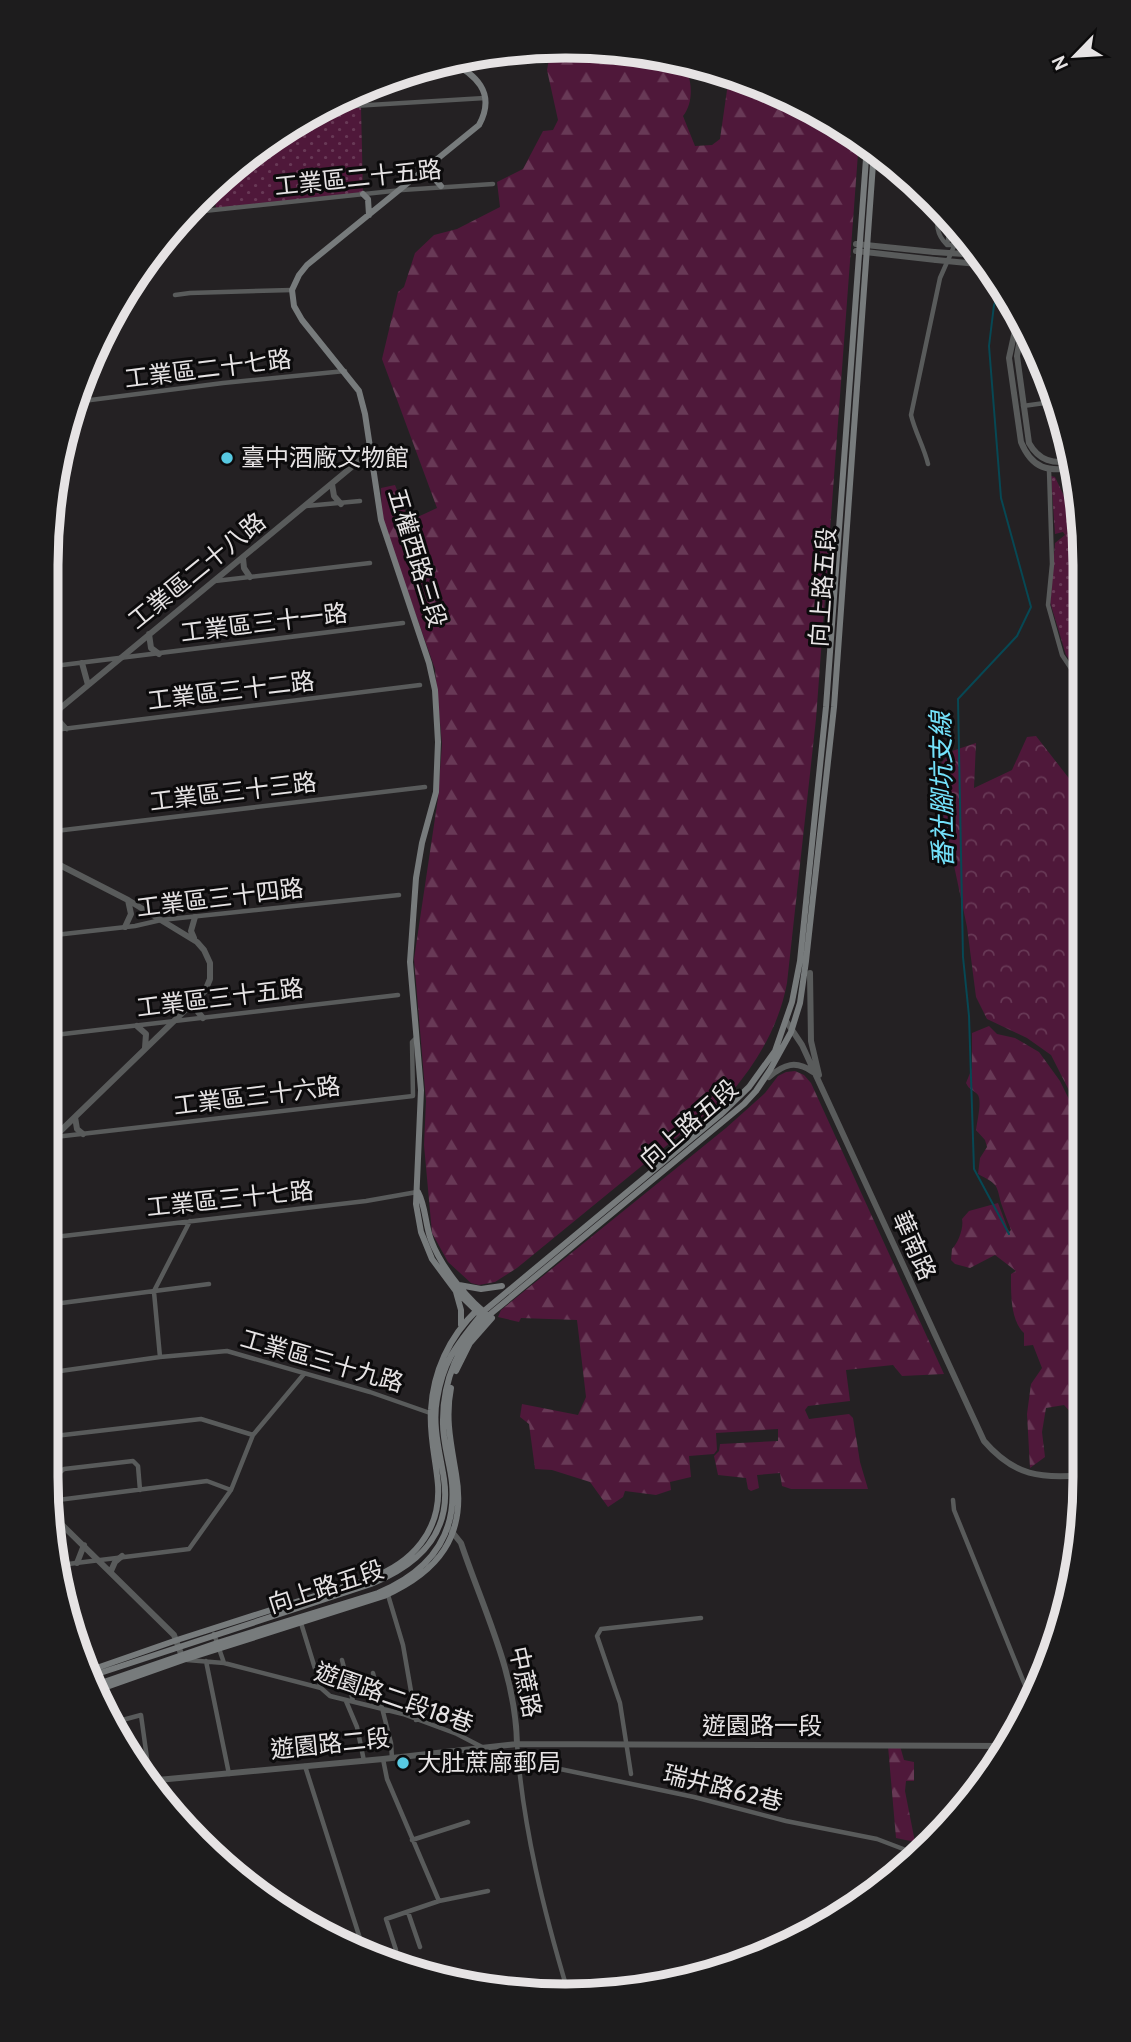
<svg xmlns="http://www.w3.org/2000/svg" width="1131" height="2042" font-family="Cabin,'Noto Sans TC',sans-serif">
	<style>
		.grass { fill: url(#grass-dots) }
		.forest { fill: url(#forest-firs) }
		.park { fill: url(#park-crowns) }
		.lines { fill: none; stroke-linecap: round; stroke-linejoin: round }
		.stream { stroke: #074854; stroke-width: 2 }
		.minor { stroke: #595b5b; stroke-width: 4.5 }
		.tertiary { stroke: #595b5b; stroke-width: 6 }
		.secondary { stroke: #777b7c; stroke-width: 6 }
		.tertiary-bridge { stroke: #595b5b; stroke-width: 6 }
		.poi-dot { fill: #57c9e2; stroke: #0c0b0c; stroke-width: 2.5 }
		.labels { text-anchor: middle; stroke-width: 6; stroke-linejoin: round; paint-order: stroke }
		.street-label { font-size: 24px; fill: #e6e3e4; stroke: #0c0b0c }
		.poi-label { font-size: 24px; fill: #e6e3e4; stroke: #0c0b0c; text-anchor: start }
		.water-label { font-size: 26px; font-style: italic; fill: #74e2fb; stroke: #0c0b0c }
		.rim { fill: none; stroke: #e6e3e4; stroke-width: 9 }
	</style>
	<defs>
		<pattern id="grass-dots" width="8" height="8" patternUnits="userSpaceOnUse" patternTransform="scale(1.75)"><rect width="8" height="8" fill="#4f183a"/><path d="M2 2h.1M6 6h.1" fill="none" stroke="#683956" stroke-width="1.8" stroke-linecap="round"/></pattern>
		<pattern id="forest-firs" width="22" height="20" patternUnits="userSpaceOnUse" patternTransform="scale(1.75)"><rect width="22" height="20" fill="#4f183a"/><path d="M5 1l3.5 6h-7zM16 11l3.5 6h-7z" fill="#683956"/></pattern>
		<pattern id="park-crowns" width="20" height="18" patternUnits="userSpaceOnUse" patternTransform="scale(1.75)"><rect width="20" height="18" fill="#4f183a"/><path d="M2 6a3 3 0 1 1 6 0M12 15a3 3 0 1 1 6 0" fill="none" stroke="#683956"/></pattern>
	</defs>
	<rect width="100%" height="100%" fill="#242123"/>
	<path class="grass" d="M361,106L363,194L216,210L214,186L249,153L320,109Z
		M1051,476L1055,477L1065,498L1069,517L1072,520L1081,516L1082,677L1066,655L1050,602L1055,543L1065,535L1063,532L1055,534Z"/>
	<path class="forest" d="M566,48L625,50L646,60L671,61V59L682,61C692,76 695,101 683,116L695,146L712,145L720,139L729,76L719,74V70L732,73L825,115L859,140L816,719L787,983C779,1026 758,1060 731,1093L517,1268L495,1282L479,1285L471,1283L448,1262L432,1233L424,1145L426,1101L414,959L438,798L442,744L435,669L382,519L381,488L395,485L409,521L437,508L382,359L398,292L404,287L415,253L434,235L457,229L500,207L497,182L523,169L543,131L553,130L558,120L547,70L551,49Z
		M989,1026L997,1034L1015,1038L1039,1052L1060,1081L1083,1128L1084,1427L1064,1405L1046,1408L1042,1432L1045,1457L1030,1468L1027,1414L1031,1384L1042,1368L1033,1345L1024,1346V1333C1010,1320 1011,1292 1011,1274L1016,1271L995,1255L970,1268L955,1264L951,1260L952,1249C958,1243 964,1228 962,1219L969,1211L998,1203L1009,1232L1011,1230C1008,1222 1004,1212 1001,1203C996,1183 998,1185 978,1174L980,1158L987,1147L985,1140L976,1130C977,1122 982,1102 978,1095C974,1090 969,1090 966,1083L972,1068V1033Z
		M795,1071L804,1075L811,1083L944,1374L902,1376L893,1365L846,1370L850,1401L808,1406L805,1410L809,1419L849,1414L853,1418L860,1462L868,1489H791L782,1486L780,1473L757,1475L759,1488L751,1491L748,1489L746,1478L718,1475L714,1456L719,1451L720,1444L778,1441V1429L716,1433L717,1450L714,1454L689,1456L691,1477L670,1482L671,1490L656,1495L625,1491L623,1497L608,1507L590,1482L552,1470L535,1469L529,1424L520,1417L522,1404L578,1415L586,1397L577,1320L521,1318L519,1322L498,1317L501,1310L726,1128L765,1093L778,1076L786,1072Z
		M888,1746H900L904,1760L914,1762V1781H906L905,1791L915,1842L896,1838Z"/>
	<path class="park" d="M1036,736L1082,795L1083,1118L1051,1055L1027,1038L987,1019L976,997L967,927L934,771L952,751L976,743L974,788L1012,770L1027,737Z"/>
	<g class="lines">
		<path class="stream" d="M1002,285L994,305L989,346L1001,498L1031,607L1017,636L958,699L963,957L969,1016L974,1169L1009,1234"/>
		<path class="minor" d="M320,108L485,98
			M939,210C936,224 936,234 947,245H955
			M185,213L402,190L493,184
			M947,245L951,224
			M175,295L190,293L292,290
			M1017,340L1030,341
			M75,402L223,383L345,371
			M1023,406L1059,401
			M928,464C924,447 915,432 911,415L940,278L960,233
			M1049,470L1052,564L1048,605L1062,655L1082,685
			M306,506L360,501
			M215,581L370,563
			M46,667L403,623
			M60,710L59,720L67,729
			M46,731L420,685
			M47,832L425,787
			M46,936L135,926L161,920L399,895
			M46,1036L398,995
			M46,1138L413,1096L412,1042L416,1038
			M46,1238L366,1201L417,1192
			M154,1291L190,1221
			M46,1305L209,1284
			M160,1357L227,1351L370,1392L430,1413
			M46,1373L160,1357L154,1292
			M46,1437L201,1419L253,1435
			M61,1499L58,1474L64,1469L133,1461L138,1466L140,1490
			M953,1500L954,1510L1031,1700
			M50,1501L207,1481L231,1490
			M60,1565L189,1549L231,1490L253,1435L304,1374
			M388,1595L403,1645L416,1720
			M301,1623L321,1688
			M214,1634L224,1663
			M187,1660L224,1663L321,1688L330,1696L403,1714L457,1734L482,1747
			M342,1660L353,1701
			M206,1661L229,1774
			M373,1673L391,1743L392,1758
			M346,1701L357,1727L364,1761
			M115,1722L141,1715L150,1780
			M517,1744C523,1828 544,1912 568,1992
			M383,1759L387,1779L439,1901
			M518,1763L536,1764L694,1797L786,1821L877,1839L919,1855
			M305,1766L363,1948
			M631,1774L620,1703L597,1636L601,1629L701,1618
			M412,1840L468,1822
			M408,1912L420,1947
			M396,1950L386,1919L439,1901L488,1891"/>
		<path class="tertiary" d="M856,244L934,252
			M856,251L936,260
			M1018,317L1009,358L1021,442C1032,469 1048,472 1074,468
			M1022,326L1017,356L1029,443C1039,461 1053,464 1072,461
			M332,484L334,496L341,504
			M243,558L244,568L250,577
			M149,634L151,648L159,654
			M82,663L88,685
			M46,720L371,451
			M46,835L48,832
			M125,927L131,914L128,900
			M194,938L191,931L195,917
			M810,973L811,1041L819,1075
			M196,999L198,1012L203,1018
			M786,1021L802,1045L984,1441C1014,1476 1041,1479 1084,1475
			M137,1026L146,1034L145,1048
			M769,1077C784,1064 796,1060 813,1072
			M75,1117L77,1129L83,1134
			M46,1145L205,991L210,979V963L204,950L197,942L128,900L46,858
			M52,1515L174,1635L183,1659
			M54,1517L55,1509L61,1499
			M449,1528L461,1543C483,1609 516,1673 517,1744
			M77,1563L84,1545
			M111,1571L115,1562L122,1556
			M147,1781L383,1759L517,1744L1008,1746"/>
		<path class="secondary" d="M448,60C475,74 497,92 479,125L307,265L299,275L292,290L294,306L302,320L359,391L365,414L381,520L429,663L435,690L438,742L436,792L422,843L416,878L410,962L421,1090L416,1204L421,1232L432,1259L455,1290L488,1322
			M432,165V176L441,186
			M363,194L368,199L369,215
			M418,1192C426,1207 425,1224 431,1240C441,1267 469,1302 492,1318L470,1343L456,1371
			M459,1285L481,1289L502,1286
			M456,1292L461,1310V1325
			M88,1671L177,1640L371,1578C412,1563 441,1531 438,1485C436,1460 429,1435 431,1410C433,1372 449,1337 477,1310
			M91,1676L371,1584C418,1565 452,1534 444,1479C440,1453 432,1426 437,1399C444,1357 459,1343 484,1311L720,1115L749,1087L775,1051L792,1002L800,961L826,707L867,145
			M95,1685L217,1643L378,1593C426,1573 457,1539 452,1483C450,1462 442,1442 443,1420C443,1380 459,1342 488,1316L744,1104L756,1091L770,1070L791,1032L800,1003L806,961L834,707L874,150
			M98,1690L183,1660L384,1596C438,1572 467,1536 456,1474C451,1444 445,1418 451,1388"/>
		<path class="tertiary-bridge" d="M934,252L979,255
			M936,260L988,265"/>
	</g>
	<g class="poi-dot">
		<circle cx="227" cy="458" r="7"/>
		<circle cx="403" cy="1763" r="7"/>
	</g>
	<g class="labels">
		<g class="street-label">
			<text transform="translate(358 178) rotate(-6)" y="8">工業區二十五路</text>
			<text transform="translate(208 369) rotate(-7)" y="8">工業區二十七路</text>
			<text transform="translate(417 558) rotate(73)" y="8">五權西路三段</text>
			<text transform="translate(197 571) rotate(-39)" y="8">工業區二十八路</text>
			<text transform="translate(823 587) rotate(-86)" y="8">向上路五段</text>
			<text transform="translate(264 623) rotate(-7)" y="8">工業區三十一路</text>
			<text transform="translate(231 691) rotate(-7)" y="8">工業區三十二路</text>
			<text transform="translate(233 792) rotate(-7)" y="8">工業區三十三路</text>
			<text transform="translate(220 898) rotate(-7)" y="8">工業區三十四路</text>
			<text transform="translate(220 998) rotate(-7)" y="8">工業區三十五路</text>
			<text transform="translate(257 1096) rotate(-7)" y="8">工業區三十六路</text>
			<text transform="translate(689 1124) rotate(-41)" y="8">向上路五段</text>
			<text transform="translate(230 1199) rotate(-6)" y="8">工業區三十七路</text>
			<text transform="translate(914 1246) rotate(66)" y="8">華南路</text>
			<text transform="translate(322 1361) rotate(16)" y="8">工業區三十九路</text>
			<text transform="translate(326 1587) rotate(-18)" y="8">向上路五段</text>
			<text transform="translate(525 1682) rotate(78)" y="8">中蔗路</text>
			<text transform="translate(394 1698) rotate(19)" y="8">遊園路二段18巷</text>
			<text x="762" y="1734">遊園路一段</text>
			<text transform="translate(330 1744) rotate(-6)" y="8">遊園路二段</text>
			<text transform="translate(723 1788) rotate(14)" y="8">瑞井路62巷</text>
		</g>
		<g class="poi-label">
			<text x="241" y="466">臺中酒廠文物館</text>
			<text x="417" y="1771">大肚蔗廍郵局</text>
		</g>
		<g class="water-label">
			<text transform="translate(942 790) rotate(-91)" y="9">番社腳坑支線</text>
		</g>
	</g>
	<path d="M0 0H1131V2042H0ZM565 58H566A507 507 0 0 1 1073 565V1477A507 507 0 0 1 566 1984H565A507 507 0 0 1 58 1477V565A507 507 0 0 1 565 58Z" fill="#1d1c1d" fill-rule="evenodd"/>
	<path class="rim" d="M565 58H566A507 507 0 0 1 1073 565V1477A507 507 0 0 1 566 1984H565A507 507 0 0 1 58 1477V565A507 507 0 0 1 565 58Z"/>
	<g transform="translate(1075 56) rotate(245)" stroke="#0c0b0c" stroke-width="5" paint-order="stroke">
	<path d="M0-5L12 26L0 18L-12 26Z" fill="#e6e3e4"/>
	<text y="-10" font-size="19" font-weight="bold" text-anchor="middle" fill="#e6e3e4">N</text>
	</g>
</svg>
